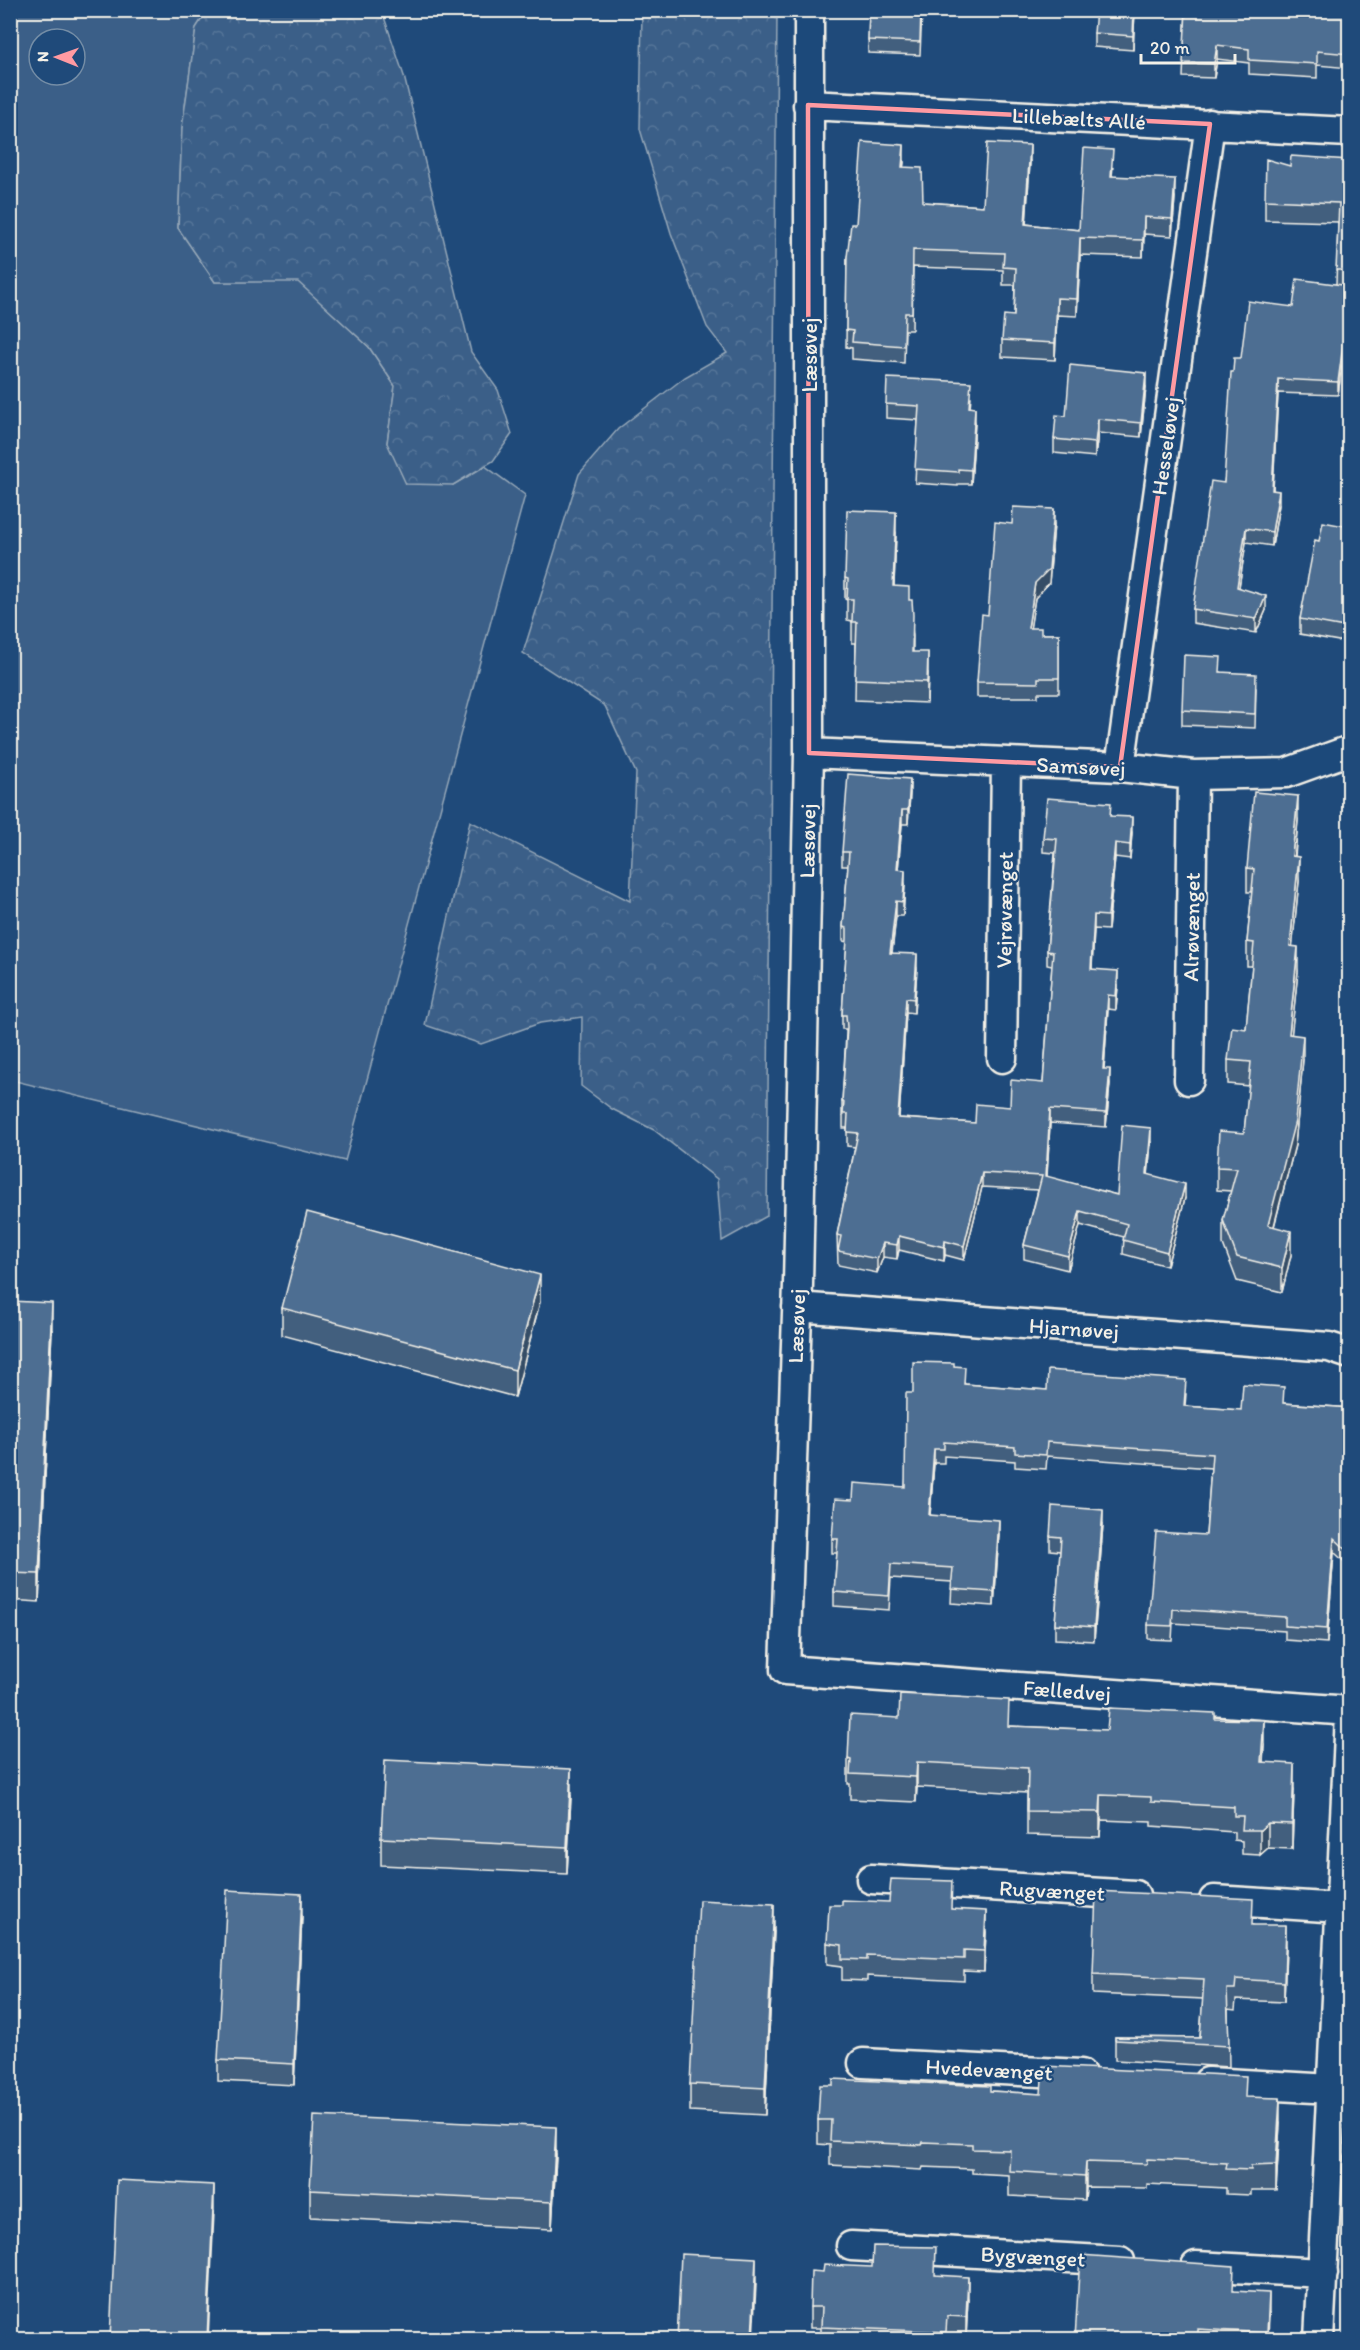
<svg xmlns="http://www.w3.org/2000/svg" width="1360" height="2350" font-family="Itim,sans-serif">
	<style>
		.green { fill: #3a5f88; stroke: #97a8b8; stroke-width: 1.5; fill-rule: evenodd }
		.forest { fill: url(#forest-crowns); stroke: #97a8b8; stroke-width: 1.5 }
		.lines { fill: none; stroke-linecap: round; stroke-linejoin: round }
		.minor-casing { stroke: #f4f1e8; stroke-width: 33 }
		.minor { stroke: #1f4a7a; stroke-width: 28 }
		.wall { fill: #425f7e; stroke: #f4f1e8; stroke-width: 1.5 }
		.shaded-wall { fill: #364d66; stroke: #f4f1e8; stroke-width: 1.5 }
		.building { fill: #4d6e92; stroke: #f4f1e8; stroke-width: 1.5 }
		.marked { fill: none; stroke: #ff9aa2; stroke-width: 4.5; stroke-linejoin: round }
		.labels { text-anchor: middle; stroke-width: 4.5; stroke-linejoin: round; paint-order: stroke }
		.street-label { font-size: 22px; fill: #f4f1e8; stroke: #1f4a7a }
	</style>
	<defs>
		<pattern id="forest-crowns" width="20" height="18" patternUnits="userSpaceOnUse" patternTransform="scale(1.5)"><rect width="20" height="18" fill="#3a5f88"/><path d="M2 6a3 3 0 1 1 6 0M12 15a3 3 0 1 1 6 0" fill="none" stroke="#577699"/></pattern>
	</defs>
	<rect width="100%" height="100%" fill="#1f4a7a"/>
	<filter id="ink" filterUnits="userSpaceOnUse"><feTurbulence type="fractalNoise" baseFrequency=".0167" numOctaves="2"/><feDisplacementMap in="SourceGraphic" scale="12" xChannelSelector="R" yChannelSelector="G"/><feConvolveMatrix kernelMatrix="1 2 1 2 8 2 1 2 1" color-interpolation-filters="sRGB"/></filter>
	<g filter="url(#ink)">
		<path class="green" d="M11,11H207L196,28L182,128L178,228L215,282L298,281L369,347L395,386L387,443L453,485L485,466L525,495L345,1161L11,1080ZM39,39H75V75H39Z"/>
		<path class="forest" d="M207,11H382L404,76L471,352L498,390L512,434L493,461L453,485L406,484L387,443L395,386L369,347L298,282H215L178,228L182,128L196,28Z
			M642,11H777L767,1216L722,1241L717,1179L654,1130L612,1109L581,1086L582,1017L540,1023L481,1044L425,1025L470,821L630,901L636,773L605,706L523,653L579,474L618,429L685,377L727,353L707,327L671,233L640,129Z"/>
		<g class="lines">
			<defs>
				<path id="minor" d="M809,10V753L798,1284L785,1670L1350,1711
					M808,105L1350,132
					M809,753L1120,767L1193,775L1286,773L1350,750
					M1120,767L1210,124
					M1002,1058L1006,763
					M1189,1080L1193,775
					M797,1307L1329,1347L1350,1354
					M871,1879L1135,1895
					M1214,1900L1341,1908
					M863,2063L1081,2074
					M1208,2082L1332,2089
					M851,2246L1120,2261
					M1196,2266L1323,2273
					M1319,2340L1350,1716"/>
			</defs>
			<use href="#minor" class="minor-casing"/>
			<use href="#minor" class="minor"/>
		</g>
		<path class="wall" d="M869,10H922L920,55L868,53Z
			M1135,10L1133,50L1094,47V33Z
			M1186,10H1350V68L1317,65V78L1249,74V63L1217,59L1214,78L1183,77Z
			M1350,160V307L1338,395L1278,393L1273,490L1279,505L1272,546L1246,542L1239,587L1266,610L1256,633L1193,623V609L1224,483L1241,358L1293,307L1336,284L1338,222L1265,220V200L1290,166Z
			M904,162L903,167L923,202L983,206L1030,162L1026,224L1079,230L1113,167L1112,176L1175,197L1172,236L1144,234L1143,257L1080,255L1077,316L1057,315L1055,360L1002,357V340L1014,316L1015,285H1003V270L913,267L912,330H905L904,363L852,359V348L846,347L847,257L856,224Z
			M1146,387L1141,437L1098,433L1095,457L1054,453V439L1066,416Z
			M971,397L970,408L975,422L971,484H958V486L915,483L918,420L886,418V404Z
			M1012,524H1054L1049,583L1035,598L1030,628L1041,634H1059V693H1038V697H977V682Z
			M1350,527V643L1300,634V619L1319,541Z
			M896,533L894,586L909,600L913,636V652L928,673L927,703L855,700L856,643H852V621L847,620V600L845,599V578Z
			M1221,672L1256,688L1255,728L1182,725V710Z
			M910,793L908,824H902L898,869L905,884L903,916H896L892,953L917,968L914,1013L906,1012L899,1118L975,1123L1010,1107L1043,1083L1052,966L1047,965V951L1055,853L1043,852V838L1111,816L1132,832L1130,859L1115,857L1108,930L1094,929L1092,969L1118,986L1116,1010L1108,1009L1104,1069L1110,1083L1106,1127L1050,1123L1047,1177L1117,1195L1151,1142L1148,1174L1185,1198L1167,1266L1123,1254L1124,1237L1080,1225L1068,1270L1024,1259V1245L1038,1190L982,1187L964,1260L945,1255L944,1261L899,1250L897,1259L883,1257L877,1273L838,1265L837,1235L855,1147L847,1146V1128H843V1116H842V1102L846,1034V1029H842V1015L847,942L843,941V927L848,866H842V852Z
			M1298,820L1295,857L1299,881L1292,947L1298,971L1291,1035L1303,1059L1295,1145L1274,1227L1291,1255L1282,1292L1237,1281L1223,1244V1220L1231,1191L1217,1190V1167L1244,1133L1249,1086L1228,1084V1060L1246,1029L1252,966H1247V942L1252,892H1247V868Z
			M10,1301L52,1330L39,1602L10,1600Z
			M540,1302L515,1397L282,1335V1308Z
			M954,1366L965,1384L1047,1390L1186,1394L1185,1406L1241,1410L1284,1403L1350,1408V1567L1334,1552L1327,1643L1285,1640V1631L1173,1623L1172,1640L1148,1639V1625L1206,1535L1211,1468L1047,1456L1046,1469L1015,1467V1461L944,1456V1463H934L930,1515L999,1534L994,1606L951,1603L952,1582L891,1578L889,1610L834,1606V1592L837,1553H832V1539L853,1500L905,1487L913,1393Z
			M1103,1524L1094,1641L1055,1639V1624L1060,1551L1050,1550V1536Z
			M1215,1719L1264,1745L1263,1763L1294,1789L1292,1849L1268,1848L1260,1855L1242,1854V1841L1234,1840V1832L1151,1826V1822L1101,1820L1100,1837L1027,1835V1793L917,1787L916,1802L850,1799V1784H848V1759L1009,1726L1107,1730Z
			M571,1796L567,1874L381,1865V1838Z
			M952,1909L986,1932L984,1972L964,1971V1981L867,1976V1981L842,1980V1966L827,1964V1943Z
			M302,1915L294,2085L218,2081V2060Z
			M1253,1925L1286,1946L1284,2002L1236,2000L1235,2010L1228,2009L1229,2067L1115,2060V2037L1200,2038L1203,1999L1093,1994V1974Z
			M774,1931L765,2115L690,2111V2084Z
			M990,2091L1041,2094L1246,2097L1280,2123L1276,2190H1251V2195L1226,2194V2188L1147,2184V2188L1086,2187L1085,2200L1009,2196V2175L972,2173V2169L923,2167L922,2170L830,2165V2145L818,2144V2120Z
			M556,2155L552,2229L310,2217V2190Z
			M936,2275L968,2298L966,2338L947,2337V2340H821V2328H810V2307Z
			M1234,2291L1269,2313L1268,2340H1075Z"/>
		<path class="shaded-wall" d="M1134,10H1135L1133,50V36Z
			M1217,45V59L1214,78V64Z
			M904,145V162L902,184V167Z
			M1030,145V162L1025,241V224Z
			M1175,179V197L1172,236V219Z
			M1144,217V234L1143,257V240Z
			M1080,238V255L1077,316V299Z
			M1350,293V307L1338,395V382Z
			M1057,298V315L1055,360V343Z
			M1146,373V387L1141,437V423Z
			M1278,379V393L1272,504V490Z
			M975,408V422L971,484V470Z
			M1098,419V433L1095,457V443Z
			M1279,491V505L1272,546V532Z
			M1054,509V524L1049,583L1035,598L1028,643V628L1035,583Z
			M896,512V533L893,607V586Z
			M1246,528V542L1237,600V587Z
			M1266,596V610L1256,633V619Z
			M928,652V673L927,703V682Z
			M910,779V793L908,824V810Z
			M1298,796V820L1292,880V856Z
			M902,810V824L897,883V869Z
			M1132,817V832L1130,859V845Z
			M1115,843V857L1108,930V916Z
			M1299,857V881L1290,970V946Z
			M905,870V884L903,916V902Z
			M896,901V916L890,967V953Z
			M1094,915V929L1091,983V969Z
			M1298,947V971L1289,1058V1034Z
			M917,954V968L914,1013V999Z
			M1118,971V986L1116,1010V996Z
			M1108,995V1009L1103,1083V1069Z
			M906,998V1012L898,1132V1118Z
			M1303,1036V1059L1295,1145L1268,1249V1225Z
			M1110,1069V1083L1106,1127V1113Z
			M1050,1109V1123L1046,1190V1176Z
			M1151,1128V1142L1147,1188V1174Z
			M982,1173V1187L964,1260V1246Z
			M1185,1184V1198L1167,1266V1252Z
			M1080,1211V1225L1068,1270V1256Z
			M1291,1231V1255L1282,1292V1268Z
			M899,1236V1250L897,1259V1245Z
			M945,1241V1255L944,1261V1247Z
			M883,1243V1257L877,1273V1259Z
			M540,1275V1302L515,1397V1370Z
			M52,1303V1330L39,1602V1574Z
			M934,1449V1463L929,1529V1515Z
			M1103,1510V1524L1094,1641V1627Z
			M999,1520V1534L994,1606V1592Z
			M1334,1538V1552L1327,1643V1629Z
			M1264,1720V1745L1261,1787V1762Z
			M917,1762V1787L916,1802V1777Z
			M1294,1764V1789L1292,1849V1824Z
			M571,1769V1796L567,1874V1847Z
			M1101,1795V1820L1100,1837V1812Z
			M1268,1823V1848L1260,1855V1830Z
			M302,1894V1915L294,2085V2064Z
			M774,1904V1931L765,2115V2088Z
			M986,1911V1932L984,1972V1951Z
			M1286,1925V1946L1284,2002V1982Z
			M1280,2098V2123L1276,2190V2165Z
			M556,2127V2155L552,2229V2202Z
			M1086,2162V2187L1085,2200V2176Z
			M214,2185V2212L208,2340H207Z
			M756,2258V2285L753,2340H752Z
			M968,2277V2298L966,2338V2317Z
			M1269,2293V2313L1267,2340Z"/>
		<path class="building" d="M869,10H921L920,42L868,40Z
			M1096,10H1134L1133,36L1094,33Z
			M1186,10H1350V54L1317,51V64L1249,60V49L1217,45L1214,64L1183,63Z
			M862,142L904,145L902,167L922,168L923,202L983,206L987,143L1030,145L1025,224L1079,230L1084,148L1113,150L1111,176L1175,179L1172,219L1144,217L1143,240L1080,238L1077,299L1057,298L1055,343L1002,340L1004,315L1014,316L1016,268L1003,267L1004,253L913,250L912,313H905L904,346L852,342L853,331L846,330L847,257L851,224H856Z
			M1291,156L1350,160V270H1336L1339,203L1265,200L1266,159L1290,166Z
			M1297,279L1350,286V293L1338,382L1278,379L1272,490L1279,491L1272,532L1246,528L1237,587L1266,596L1256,619L1193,609L1211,481L1224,483L1231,372H1233L1234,358H1241L1248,301L1293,307Z
			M1070,365L1146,373L1141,423L1098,419L1095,443L1054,439L1056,415L1066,416Z
			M887,378L971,382L969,407L975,408L971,470L958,469V472L915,469L919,406L886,404Z
			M1013,507L1054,509L1049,569L1035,583L1028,628H1041V634H1059V678H1038V683L977,682L982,614L988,615L995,522L1012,524Z
			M847,510L896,512L893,586L909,587V600H912L913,615L912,652H928L927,682L855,679L857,622H852L853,599H847L848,579L845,578Z
			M1323,522L1350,527V628L1300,619L1315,540L1319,541Z
			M1184,655L1221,657L1220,672L1256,674L1255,714L1182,710Z
			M848,774L910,779L908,810H902L897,869L905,870L903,902L896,901L890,953L917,954L914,999L906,998L898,1118L975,1123L976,1104L1010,1107L1011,1080L1043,1083L1053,952L1047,951L1057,839L1043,838L1047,798L1111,803L1110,816L1132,817L1130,845L1115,843L1108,916L1094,915L1091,969L1118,971L1116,996L1108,995L1103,1069H1110L1106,1113L1050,1109L1046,1176L1117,1195L1122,1125L1151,1128L1147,1174L1185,1184L1167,1252L1123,1240L1127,1224L1080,1211L1068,1256L1024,1245L1042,1176L982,1173L964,1246L945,1241L944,1247L899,1236L897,1245L883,1243L877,1259L838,1251L841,1236L837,1235L858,1133L847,1132L848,1114H843L844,1102H842L847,1027L846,1015H842L847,939V928L843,927L849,852H842Z
			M1254,792L1298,796L1292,856L1299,857L1290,946L1298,947L1289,1034L1303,1036L1295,1121L1268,1225L1291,1231L1282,1268L1237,1257L1223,1220L1237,1168L1217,1167L1219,1131L1244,1133L1251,1062L1228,1060L1232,1027L1246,1029L1254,943L1247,942L1254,869L1247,868Z
			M307,1212L540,1275L515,1370L282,1308Z
			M10,1301L52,1303L39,1574L10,1573Z
			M913,1362L954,1363V1366L965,1367L964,1384L1047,1390L1048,1370L1186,1380L1184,1406L1241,1410L1243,1384L1284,1387L1283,1403L1350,1408V1553L1334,1538L1327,1629L1285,1626V1617L1173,1609L1172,1626L1148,1625L1156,1532L1206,1535L1212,1454L1047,1442L1046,1455L1015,1453V1447L944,1442V1449H934L929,1515L999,1520L994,1592L951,1589L953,1568L891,1564L889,1596L834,1592L838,1539H832L835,1499L853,1500L854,1483L905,1487L906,1393H913Z
			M1052,1506L1103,1510L1094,1627L1055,1624L1061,1537L1050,1536Z
			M900,1694L1009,1700L1008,1726L1107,1730L1109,1708L1215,1713V1719L1264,1720L1261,1762L1294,1764L1292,1824L1268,1823L1260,1830H1242L1243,1816H1234V1807L1151,1802V1797L1101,1795L1100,1812L1027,1811L1028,1768L917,1762L916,1777L850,1774L851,1760L848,1759L850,1715L899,1718Z
			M385,1760L571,1769L567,1847L381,1838Z
			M891,1879L952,1881L951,1909L986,1911L984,1951L964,1950V1959L867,1955V1960L842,1959V1945L827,1943L829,1905H842V1900L889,1902Z
			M227,1890L302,1894L294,2064L218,2060Z
			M1096,1891L1253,1899L1252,1925H1286L1284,1982L1236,1979L1235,1989H1227L1229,2046L1115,2040V2037L1200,2038L1204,1979L1093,1974Z
			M699,1900L774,1904L765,2088L690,2084Z
			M1043,2066L1246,2076L1245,2097L1280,2098L1276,2165L1251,2166V2170L1226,2169L1227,2163L1147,2159V2164L1086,2162L1085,2176L1009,2171L1010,2150L972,2149V2144L923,2142L922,2145L830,2141L831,2120H818L820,2085H833V2079L990,2086V2091L1041,2094Z
			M314,2116L556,2127L552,2202L310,2190Z
			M117,2180L214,2185L207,2340H110Z
			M873,2246L936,2247L935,2275L968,2277L966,2317L947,2316L946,2332L821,2327L822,2307H810L811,2271L823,2272L824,2265L872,2267Z
			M681,2254L756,2258L752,2340H677Z
			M1080,2255L1234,2266L1233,2291L1269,2293L1267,2333L1198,2329V2340L1075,2339Z"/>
	</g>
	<path class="marked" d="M808,105L1210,124L1120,767L809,753Z"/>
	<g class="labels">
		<g class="street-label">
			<text transform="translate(1079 118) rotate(3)" y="8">Lillebælts Allé</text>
			<text transform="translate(809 355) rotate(-90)" y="8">Læsøvej</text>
			<text transform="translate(1165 446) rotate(-82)" y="8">Hesseløvej</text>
			<text transform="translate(1081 766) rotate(3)" y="8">Samsøvej</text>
			<text transform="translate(807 841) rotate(-89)" y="8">Læsøvej</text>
			<text transform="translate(1004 910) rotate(-89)" y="8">Vejrøvænget</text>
			<text transform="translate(1191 927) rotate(-89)" y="8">Alrøvænget</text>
			<text transform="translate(796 1326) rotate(-88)" y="8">Læsøvej</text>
			<text transform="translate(1074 1328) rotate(4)" y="8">Hjarnøvej</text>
			<text transform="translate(1067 1690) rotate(4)" y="8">Fælledvej</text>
			<text transform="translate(1052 1890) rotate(3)" y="8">Rugvænget</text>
			<text transform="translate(989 2069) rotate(3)" y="8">Hvedevænget</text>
			<text transform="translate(1033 2256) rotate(3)" y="8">Bygvænget</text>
		</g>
	</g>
	<rect width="1360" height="2350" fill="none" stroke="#1f4a7a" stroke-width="36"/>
	<rect x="18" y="18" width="1324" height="2314" fill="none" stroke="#f4f1e8" stroke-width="2" filter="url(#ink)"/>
	<g transform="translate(57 57) rotate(271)"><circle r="28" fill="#1f4a7a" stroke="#748da6" stroke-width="1.5"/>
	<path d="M0-4.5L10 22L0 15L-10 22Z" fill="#ff9aa2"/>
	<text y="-9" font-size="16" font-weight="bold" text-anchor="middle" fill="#f4f1e8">N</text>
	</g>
	<path d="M1141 54v9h94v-9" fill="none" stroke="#f4f1e8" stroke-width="3"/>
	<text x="1150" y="54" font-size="18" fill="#f4f1e8" stroke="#1f4a7a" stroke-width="4.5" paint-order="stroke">20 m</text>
</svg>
